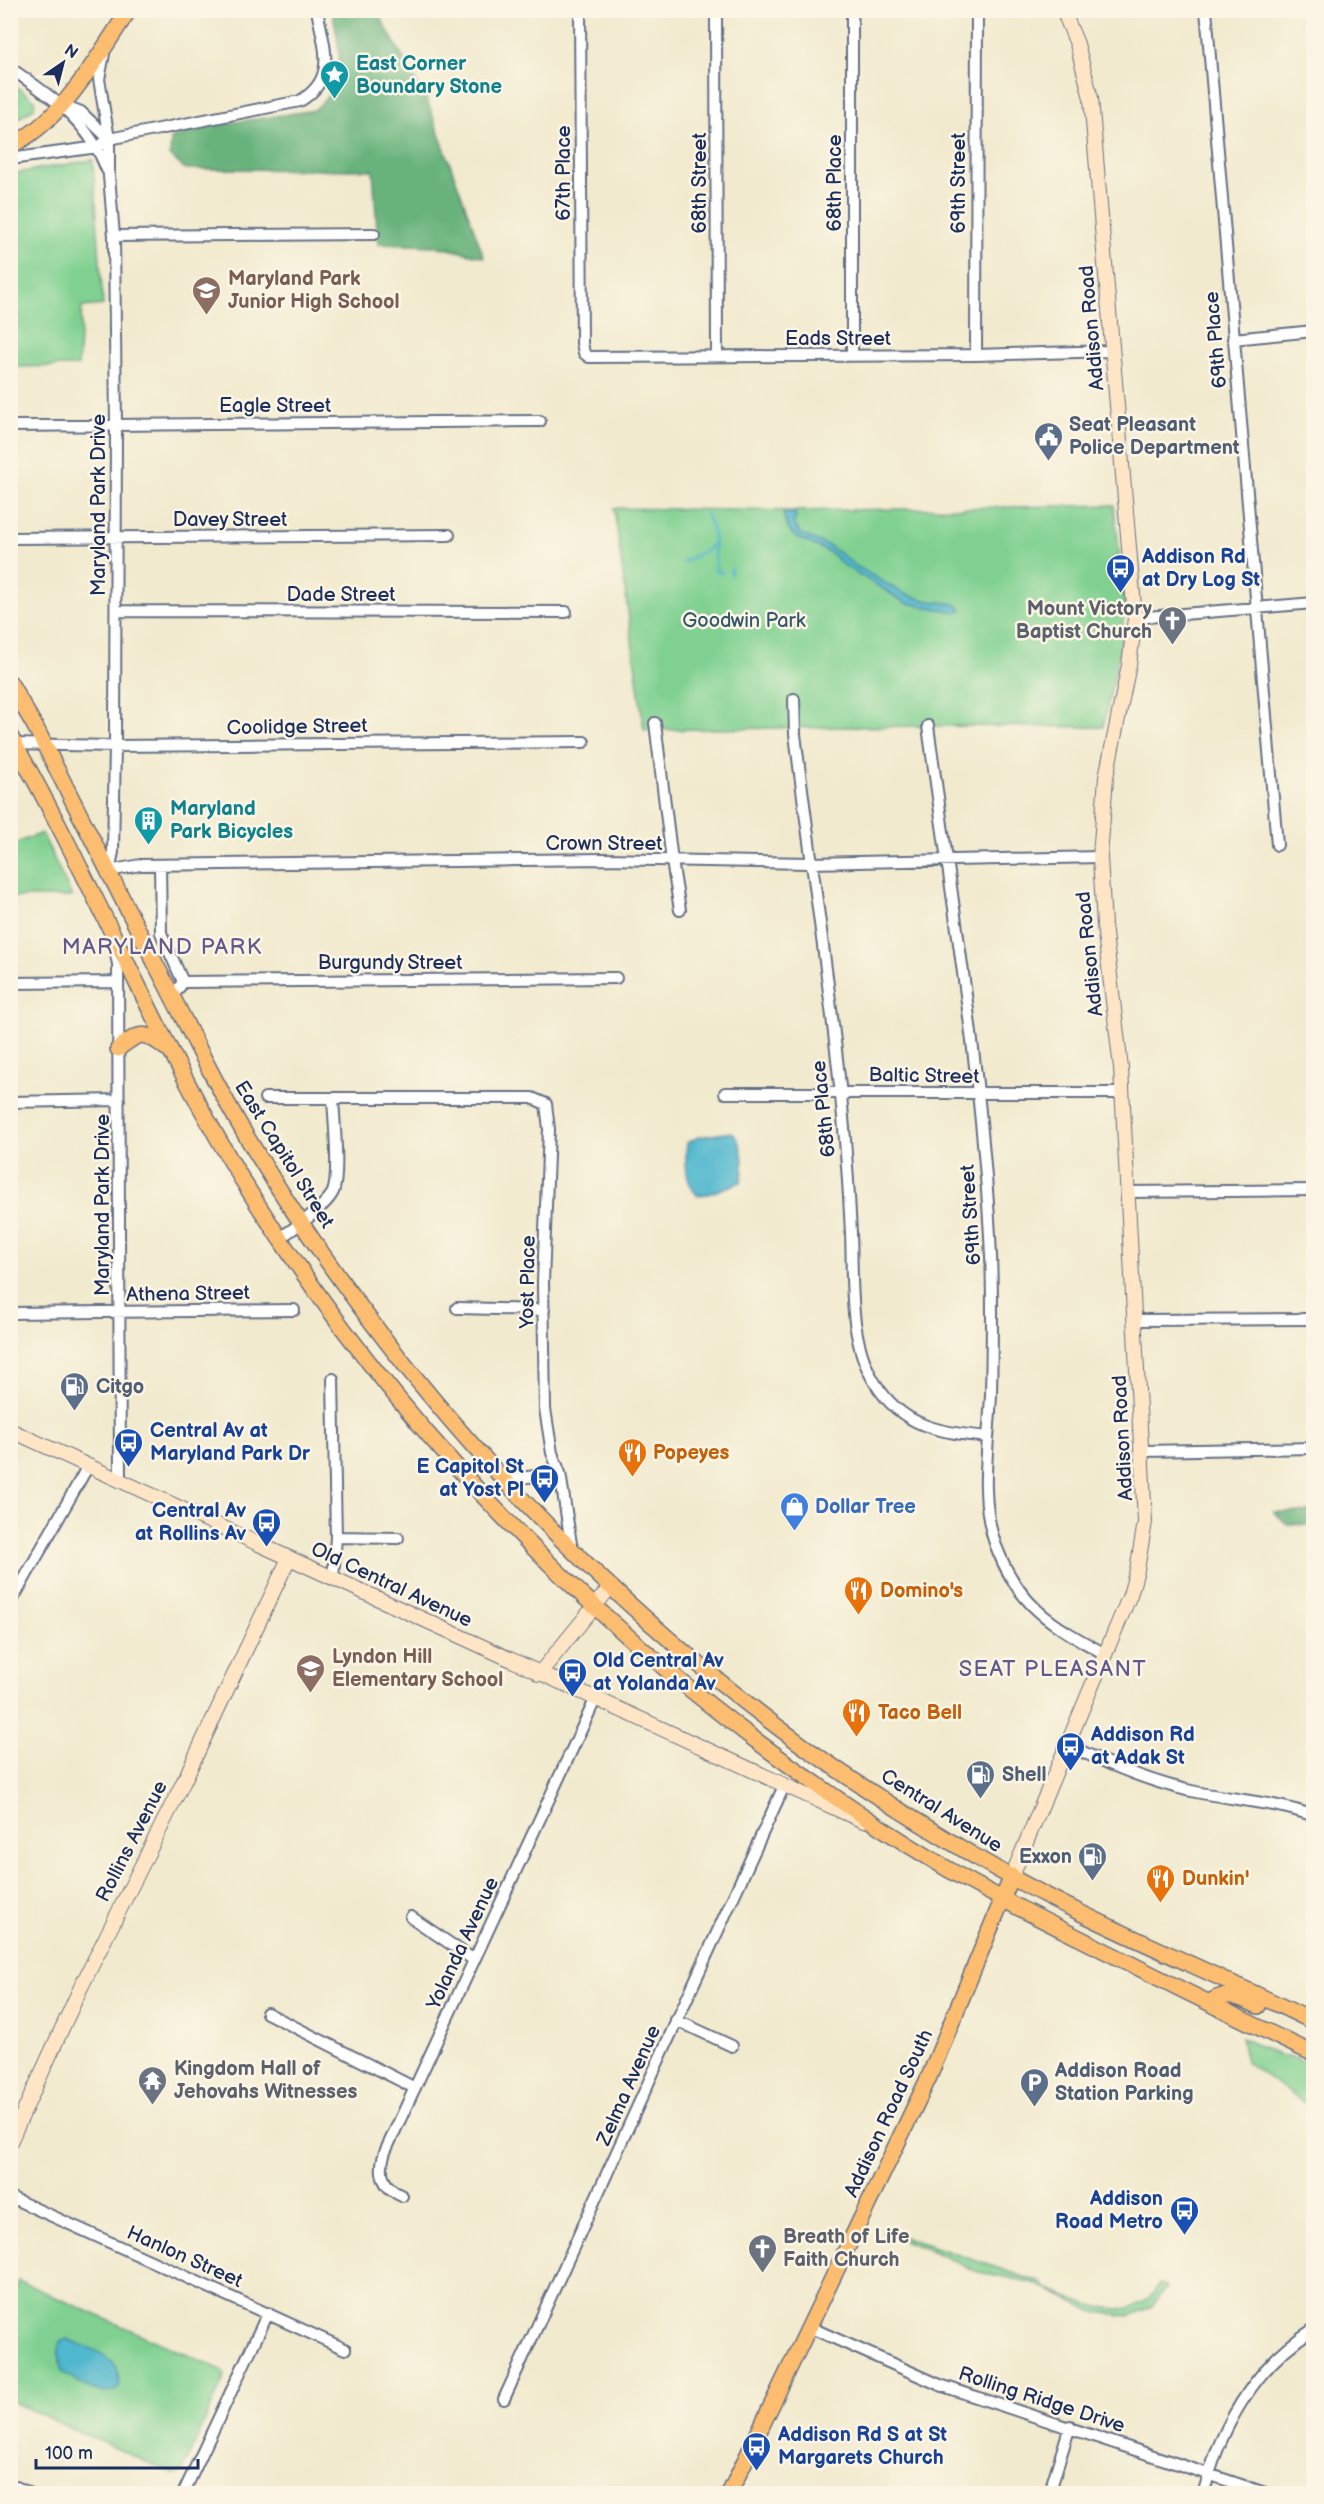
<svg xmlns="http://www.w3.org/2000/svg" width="1324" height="2504" font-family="'Balsamiq Sans',sans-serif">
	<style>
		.green { fill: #80d191; stroke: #4e8078; stroke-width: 1.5 }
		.forest { fill: #68b37b; stroke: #42716c; stroke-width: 1.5 }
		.water { fill: #50b7ce; stroke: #367396; stroke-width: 1.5 }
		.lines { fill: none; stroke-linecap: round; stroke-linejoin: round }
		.stream { stroke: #50b7ce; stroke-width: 3 }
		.street-casing { stroke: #667085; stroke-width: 14 }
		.secondary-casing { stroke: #667085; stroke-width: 16 }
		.primary-casing { stroke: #667085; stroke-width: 18 }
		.street { stroke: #fff; stroke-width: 10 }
		.secondary { stroke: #fee5c5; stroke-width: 14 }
		.primary { stroke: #fcbd6f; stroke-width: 15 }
		.labels { text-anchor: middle; stroke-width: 5; stroke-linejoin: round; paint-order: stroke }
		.culture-label { font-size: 20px; font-weight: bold; fill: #0d838f; stroke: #fcf5e5; text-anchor: start }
		.street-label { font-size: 20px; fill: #1b2f5e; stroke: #fcf5e5 }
		.education-label { font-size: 20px; font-weight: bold; fill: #785e54; stroke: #fcf5e5; text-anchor: start }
		.service-label { font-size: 20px; font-weight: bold; fill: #4e5e75; stroke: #fcf5e5; text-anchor: start }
		.transit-label { font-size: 20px; font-weight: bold; fill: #164399; stroke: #fcf5e5; text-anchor: start }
		.worship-label { font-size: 20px; font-weight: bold; fill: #5b616d; stroke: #fcf5e5; text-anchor: start }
		.park-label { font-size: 20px; fill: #34586b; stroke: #fcf5e5 }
		.food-label { font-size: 20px; font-weight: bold; fill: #c56008; stroke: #fcf5e5; text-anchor: start }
		.shop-label { font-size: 20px; font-weight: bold; fill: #366cbe; stroke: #fcf5e5; text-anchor: start }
		.quarter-label { font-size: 22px; letter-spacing: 1.5px; fill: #615a8f; stroke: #fcf5e5 }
	</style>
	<rect width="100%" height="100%" fill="#fcf5e5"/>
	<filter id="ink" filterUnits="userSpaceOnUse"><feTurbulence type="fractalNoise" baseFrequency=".0167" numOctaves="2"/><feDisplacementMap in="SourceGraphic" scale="12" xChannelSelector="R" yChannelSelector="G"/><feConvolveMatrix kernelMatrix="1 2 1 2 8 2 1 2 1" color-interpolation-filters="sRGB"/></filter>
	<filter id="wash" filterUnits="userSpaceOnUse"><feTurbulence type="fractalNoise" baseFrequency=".008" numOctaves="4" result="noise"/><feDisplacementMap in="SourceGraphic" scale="24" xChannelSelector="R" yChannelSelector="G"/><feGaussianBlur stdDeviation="1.35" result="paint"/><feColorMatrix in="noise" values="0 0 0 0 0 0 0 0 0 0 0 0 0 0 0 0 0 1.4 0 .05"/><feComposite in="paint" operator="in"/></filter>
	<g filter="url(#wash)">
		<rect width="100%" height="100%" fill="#f1eace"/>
		<path class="green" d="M11,83L35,100L34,108L11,123Z
			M93,160L103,305L82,307L78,366L11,367V174Z
			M1114,505L1125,605L1119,654L1103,727L923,726L644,730L614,508L793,511Z
			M42,833L72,897H11V845Z
			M1241,2038L1280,2056L1296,2058L1313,2067V2109L1246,2062Z
			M884,2230L1042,2283L1046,2289C1081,2301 1136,2329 1159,2284L1166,2287L1151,2307L1130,2316L1095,2312L1031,2282L978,2272L927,2249L883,2233Z
			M19,2281L222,2370L225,2376L181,2474L175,2475L11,2401V2300Z"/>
		<path class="forest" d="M332,11H377L428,103L484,257L435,246L378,244L373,170L185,169L170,156L171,139L198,128L314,110C347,83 341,48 332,11Z
			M1313,1509V1525L1287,1524L1274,1512H1303Z"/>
		<path class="water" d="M783,513H795L796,518L793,523L801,534L831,547L856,566L904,594L929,601L955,604L962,610L957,612L906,603L842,564L831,553L796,537L788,529Z
			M732,1132C744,1144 745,1166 741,1182L708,1194L697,1195C685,1183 685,1160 687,1143L698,1137Z
			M67,2339C91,2349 125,2357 119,2388C102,2401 78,2381 62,2372L58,2349L60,2342Z"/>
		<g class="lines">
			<path class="stream" d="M706,514L713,530L716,571L722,573
				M683,562L708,549L714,542
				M731,574V569"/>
		</g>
	</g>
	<g filter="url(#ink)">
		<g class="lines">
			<defs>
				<path id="street" d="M580,10L582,343L584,353L589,357L976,355L1112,351
					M716,10L717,356
					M1206,10L1277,845
					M104,54L99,79L109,139V176L114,236L116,425L115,746L113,852L109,871L140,865L605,859L810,863L1100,857
					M10,68C53,98 88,120 107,170
					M63,105L81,112L109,139
					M10,159L98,147L109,139L300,101C338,78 324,48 317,10
					M114,236L374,234
					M1233,339L1314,331
					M976,355L977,10
					M852,356V10
					M10,426L540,421
					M10,538L449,535
					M117,611L566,612
					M1135,618L1314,603
					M794,699L795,734C810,858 830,982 842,1106C846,1148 849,1191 851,1233C853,1282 848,1340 875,1383C903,1428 940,1432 988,1437
					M655,723L672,861L680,910
					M928,726C952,903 983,1078 991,1256C993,1302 992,1348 991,1394C989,1445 978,1497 996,1546C1019,1607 1051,1624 1105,1654
					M11,744L115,746L584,742
					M160,865L161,933L183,982
					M114,945L118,964L120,1481
					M10,983L117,982
					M172,997L183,982L616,978
					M725,1093H1123
					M265,1098H532L546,1104L549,1129L543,1282L545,1409L552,1453L560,1473L572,1550
					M10,1102L119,1100
					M1128,1192L1314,1190
					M280,1238C294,1228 326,1207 333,1192C340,1175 334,1120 333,1099
					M457,1308L544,1310
					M10,1313L294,1310
					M1135,1320L1314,1319
					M333,1379L336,1537L333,1579
					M1143,1451L1314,1448
					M503,1480L560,1473
					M336,1537L398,1538
					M10,1604L88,1466
					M1066,1744C1107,1764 1151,1783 1196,1792C1235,1800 1276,1802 1314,1816
					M411,1917L474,1960
					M267,2013L415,2088
					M676,2020L732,2046
					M402,2196C382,2187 378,2172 385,2152L595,1700
					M10,2197L345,2349
					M809,2327L940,2385L1268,2494
					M504,2399L784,1786
					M10,2484L31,2494
					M183,2494L268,2313
					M1049,2494L1070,2426
					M1203,2494C1209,2476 1213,2458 1221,2441C1241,2396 1271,2355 1314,2329"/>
				<path id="secondary" d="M10,1430L863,1821
					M539,1674L611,1586
					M1012,1876L1130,1595L1137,1570L1145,1522L1121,1068L1104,925L1100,857L1106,777L1129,665L1135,618L1091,98L1077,44L1063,10
					M10,2142L81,1987L183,1783L289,1558"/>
				<path id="primary" d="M10,146C63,121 97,57 129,10
					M10,683L37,730C82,819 127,909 173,998C197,1045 220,1093 248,1139C390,1376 579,1582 802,1745C858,1785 917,1822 976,1857C1084,1921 1201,1966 1314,2022
					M10,736C96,885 159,1047 251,1194C424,1471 666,1701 946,1868C995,1897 1047,1922 1099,1948C1170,1984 1241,2019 1314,2054
					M118,1049C141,1031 143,1031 166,1048
					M1209,2003C1225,1989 1240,1998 1258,2006
					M729,2494L929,2077L1012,1876"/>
			</defs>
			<use href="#street" class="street-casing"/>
			<use href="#secondary" class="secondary-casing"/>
			<use href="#primary" class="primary-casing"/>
			<use href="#street" class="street"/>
			<use href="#secondary" class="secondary"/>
			<use href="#primary" class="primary"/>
		</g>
	</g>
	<defs>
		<symbol id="sight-pin" viewBox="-11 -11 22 30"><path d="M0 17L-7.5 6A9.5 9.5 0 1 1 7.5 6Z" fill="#0f9aa8" stroke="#fcf5e5"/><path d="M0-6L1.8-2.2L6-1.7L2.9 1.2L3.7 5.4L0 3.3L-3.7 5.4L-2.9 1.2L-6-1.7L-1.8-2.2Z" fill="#fff"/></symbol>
		<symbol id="school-pin" viewBox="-11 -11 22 30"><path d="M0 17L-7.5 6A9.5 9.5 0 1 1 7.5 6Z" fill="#8d6e63" stroke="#fcf5e5"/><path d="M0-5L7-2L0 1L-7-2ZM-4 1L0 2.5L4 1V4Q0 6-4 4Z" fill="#fff"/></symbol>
		<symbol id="civic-pin" viewBox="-11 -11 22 30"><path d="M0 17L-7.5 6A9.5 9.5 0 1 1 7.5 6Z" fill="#5c6f8a" stroke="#fcf5e5"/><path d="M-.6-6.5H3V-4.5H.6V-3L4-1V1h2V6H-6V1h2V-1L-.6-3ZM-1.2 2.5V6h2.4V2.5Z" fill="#fff"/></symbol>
		<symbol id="bus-pin" viewBox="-11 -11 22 30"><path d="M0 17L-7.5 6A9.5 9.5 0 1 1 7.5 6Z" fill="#1a4fb4" stroke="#fcf5e5"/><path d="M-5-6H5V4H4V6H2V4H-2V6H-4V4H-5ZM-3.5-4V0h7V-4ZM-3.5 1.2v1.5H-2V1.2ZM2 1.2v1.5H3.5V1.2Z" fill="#fff"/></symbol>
		<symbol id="church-pin" viewBox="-11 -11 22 30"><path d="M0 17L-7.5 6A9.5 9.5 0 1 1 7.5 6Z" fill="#6b7280" stroke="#fcf5e5"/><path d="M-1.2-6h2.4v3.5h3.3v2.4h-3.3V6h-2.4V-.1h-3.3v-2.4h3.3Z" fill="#fff"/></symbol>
		<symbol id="building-pin" viewBox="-11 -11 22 30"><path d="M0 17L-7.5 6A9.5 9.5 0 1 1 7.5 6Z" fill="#0f9aa8" stroke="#fcf5e5"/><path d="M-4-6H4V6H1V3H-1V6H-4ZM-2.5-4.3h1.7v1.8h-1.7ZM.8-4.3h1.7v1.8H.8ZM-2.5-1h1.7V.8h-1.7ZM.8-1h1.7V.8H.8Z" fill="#fff"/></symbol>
		<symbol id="fuel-pin" viewBox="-11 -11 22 30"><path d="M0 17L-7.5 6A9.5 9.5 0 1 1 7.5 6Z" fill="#5c6f8a" stroke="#fcf5e5"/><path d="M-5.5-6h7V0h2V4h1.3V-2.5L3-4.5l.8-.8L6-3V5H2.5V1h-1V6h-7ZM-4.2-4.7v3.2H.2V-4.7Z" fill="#fff"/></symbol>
		<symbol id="restaurant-pin" viewBox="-11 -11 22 30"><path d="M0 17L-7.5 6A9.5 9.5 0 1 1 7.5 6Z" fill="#e8710a" stroke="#fcf5e5"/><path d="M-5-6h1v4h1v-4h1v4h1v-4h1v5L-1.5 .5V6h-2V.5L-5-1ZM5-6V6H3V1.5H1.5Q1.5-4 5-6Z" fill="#fff"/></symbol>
		<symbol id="shop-pin" viewBox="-11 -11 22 30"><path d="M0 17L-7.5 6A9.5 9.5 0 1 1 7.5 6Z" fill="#3f7fe0" stroke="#fcf5e5"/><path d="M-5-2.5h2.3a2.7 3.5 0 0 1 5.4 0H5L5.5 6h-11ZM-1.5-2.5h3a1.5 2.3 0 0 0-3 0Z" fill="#fff"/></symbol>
		<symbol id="temple-pin" viewBox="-11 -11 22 30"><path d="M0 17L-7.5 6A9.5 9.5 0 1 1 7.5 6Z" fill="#6b7280" stroke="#fcf5e5"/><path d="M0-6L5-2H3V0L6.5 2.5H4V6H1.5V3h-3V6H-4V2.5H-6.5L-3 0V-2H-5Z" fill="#fff"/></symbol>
		<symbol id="parking-pin" viewBox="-11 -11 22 30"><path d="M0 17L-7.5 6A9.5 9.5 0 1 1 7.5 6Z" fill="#5c6f8a" stroke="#fcf5e5"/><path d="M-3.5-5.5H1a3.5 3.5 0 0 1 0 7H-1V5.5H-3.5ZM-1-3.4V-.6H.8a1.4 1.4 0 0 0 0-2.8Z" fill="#fff"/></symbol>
	</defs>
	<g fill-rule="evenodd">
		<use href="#sight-pin" x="318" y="58" width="33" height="45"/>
		<use href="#school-pin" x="190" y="274" width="33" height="45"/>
		<use href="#civic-pin" x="1032" y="420" width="33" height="45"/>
		<use href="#bus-pin" x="1104" y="552" width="33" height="45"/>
		<use href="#church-pin" x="1156" y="604" width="33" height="45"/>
		<use href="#building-pin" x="132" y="804" width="33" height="45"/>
		<use href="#fuel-pin" x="58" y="1370" width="33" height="45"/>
		<use href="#bus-pin" x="112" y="1426" width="33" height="45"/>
		<use href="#restaurant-pin" x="616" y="1436" width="33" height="45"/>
		<use href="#bus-pin" x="528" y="1462" width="33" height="45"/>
		<use href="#shop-pin" x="778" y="1490" width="33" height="45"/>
		<use href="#bus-pin" x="250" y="1506" width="33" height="45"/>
		<use href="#restaurant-pin" x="842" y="1574" width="33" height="45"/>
		<use href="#school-pin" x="294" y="1652" width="33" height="45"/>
		<use href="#bus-pin" x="556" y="1656" width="33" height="45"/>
		<use href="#restaurant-pin" x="840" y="1696" width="33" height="45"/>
		<use href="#bus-pin" x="1054" y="1730" width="33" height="45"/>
		<use href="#fuel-pin" x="964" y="1758" width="33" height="45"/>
		<use href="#fuel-pin" x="1076" y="1840" width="33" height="45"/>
		<use href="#restaurant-pin" x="1144" y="1862" width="33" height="45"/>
		<use href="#temple-pin" x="136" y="2064" width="33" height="45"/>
		<use href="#parking-pin" x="1018" y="2066" width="33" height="45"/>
		<use href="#bus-pin" x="1168" y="2194" width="33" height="45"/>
		<use href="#church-pin" x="746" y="2232" width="33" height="45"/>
		<use href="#bus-pin" x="740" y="2430" width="33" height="45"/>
	</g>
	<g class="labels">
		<g class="culture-label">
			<text x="356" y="70">East Corner<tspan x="356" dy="23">Boundary Stone</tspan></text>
			<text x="170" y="815">Maryland<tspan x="170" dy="23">Park Bicycles</tspan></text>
		</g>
		<g class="street-label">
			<text transform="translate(563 173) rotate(-90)" y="7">67th Place</text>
			<text transform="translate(699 183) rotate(-90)" y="7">68th Street</text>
			<text transform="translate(834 183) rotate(-90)" y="7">68th Place</text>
			<text transform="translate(958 183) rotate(-90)" y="7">69th Street</text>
			<text transform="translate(1091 328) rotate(-95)" y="7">Addison Road</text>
			<text x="838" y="345">Eads Street</text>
			<text transform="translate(1215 340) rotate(-95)" y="7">69th Place</text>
			<text x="275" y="412">Eagle Street</text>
			<text transform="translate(98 505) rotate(-90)" y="7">Maryland Park Drive</text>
			<text x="230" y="526">Davey Street</text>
			<text x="341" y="601">Dade Street</text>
			<text transform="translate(297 726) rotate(-1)" y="7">Coolidge Street</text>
			<text x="604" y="850">Crown Street</text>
			<text transform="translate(1089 954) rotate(-96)" y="7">Addison Road</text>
			<text x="390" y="969">Burgundy Street</text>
			<text transform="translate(924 1075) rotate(1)" y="7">Baltic Street</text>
			<text transform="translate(823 1109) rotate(-96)" y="7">68th Place</text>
			<text transform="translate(285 1154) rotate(58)" y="7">East Capitol Street</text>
			<text transform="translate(102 1205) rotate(-90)" y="7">Maryland Park Drive</text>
			<text transform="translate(970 1215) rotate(-94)" y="7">69th Street</text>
			<text transform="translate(527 1282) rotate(-89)" y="7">Yost Place</text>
			<text transform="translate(188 1293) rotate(-1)" y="7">Athena Street</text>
			<text transform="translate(1122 1438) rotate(-93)" y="7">Addison Road</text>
			<text transform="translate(392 1584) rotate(25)" y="7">Old Central Avenue</text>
			<text transform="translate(942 1810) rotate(32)" y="7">Central Avenue</text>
			<text transform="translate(131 1841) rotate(-63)" y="7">Rollins Avenue</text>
			<text transform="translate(462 1943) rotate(-65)" y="7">Yolanda Avenue</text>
			<text transform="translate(628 2085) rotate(-66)" y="7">Zelma Avenue</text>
			<text transform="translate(888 2113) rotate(-65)" y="7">Addison Road South</text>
			<text transform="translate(185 2256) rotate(24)" y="7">Hanlon Street</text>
			<text transform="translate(1042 2399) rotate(18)" y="7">Rolling Ridge Drive</text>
		</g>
		<g class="education-label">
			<text x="228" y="285">Maryland Park<tspan x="228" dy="23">Junior High School</tspan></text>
			<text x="332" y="1663">Lyndon Hill<tspan x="332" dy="23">Elementary School</tspan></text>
		</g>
		<g class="service-label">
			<text x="1069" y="431">Seat Pleasant<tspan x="1069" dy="23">Police Department</tspan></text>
			<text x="96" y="1393">Citgo</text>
			<text x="1002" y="1781">Shell</text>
			<text x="1072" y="1863" text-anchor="end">Exxon</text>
			<text x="1055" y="2077">Addison Road<tspan x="1055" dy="23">Station Parking</tspan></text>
		</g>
		<g class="transit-label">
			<text x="1142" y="563">Addison Rd<tspan x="1142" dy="23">at Dry Log St</tspan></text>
			<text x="150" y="1437">Central Av at<tspan x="150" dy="23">Maryland Park Dr</tspan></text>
			<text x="524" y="1473" text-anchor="end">E Capitol St<tspan x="524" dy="23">at Yost Pl</tspan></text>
			<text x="246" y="1517" text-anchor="end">Central Av<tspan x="246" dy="23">at Rollins Av</tspan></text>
			<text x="593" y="1667">Old Central Av<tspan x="593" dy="23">at Yolanda Av</tspan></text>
			<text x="1091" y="1741">Addison Rd<tspan x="1091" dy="23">at Adak St</tspan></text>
			<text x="1163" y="2205" text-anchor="end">Addison<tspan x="1163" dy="23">Road Metro</tspan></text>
			<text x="778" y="2441">Addison Rd S at St<tspan x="778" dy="23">Margarets Church</tspan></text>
		</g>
		<g class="worship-label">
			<text x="1152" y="615" text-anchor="end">Mount Victory<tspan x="1152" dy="23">Baptist Church</tspan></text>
			<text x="174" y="2075">Kingdom Hall of<tspan x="174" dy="23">Jehovahs Witnesses</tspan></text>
			<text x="783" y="2243">Breath of Life<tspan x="783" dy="23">Faith Church</tspan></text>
		</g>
		<g class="park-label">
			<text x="744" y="627">Goodwin Park</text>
		</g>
		<g class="food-label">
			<text x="653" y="1459">Popeyes</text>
			<text x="880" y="1597">Domino's</text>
			<text x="878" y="1719">Taco Bell</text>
			<text x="1182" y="1885">Dunkin'</text>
		</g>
		<g class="shop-label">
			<text x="815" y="1513">Dollar Tree</text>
		</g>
		<g class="quarter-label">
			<text x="162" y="954">MARYLAND PARK</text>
			<text x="1053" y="1676">SEAT PLEASANT</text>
		</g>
	</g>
	<rect width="1324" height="2504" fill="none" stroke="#fcf5e5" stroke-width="36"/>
	<g transform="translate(63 63) rotate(35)" stroke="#fcf5e5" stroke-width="4.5" paint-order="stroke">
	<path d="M0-4.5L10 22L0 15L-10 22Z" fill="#1b2f5e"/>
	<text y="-9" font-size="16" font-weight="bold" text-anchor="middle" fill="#1b2f5e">N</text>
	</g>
	<path d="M36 2459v9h162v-9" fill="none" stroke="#1b2f5e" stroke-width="3"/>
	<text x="45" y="2459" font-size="18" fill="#1b2f5e" stroke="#fcf5e5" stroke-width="4.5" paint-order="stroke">100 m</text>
</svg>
